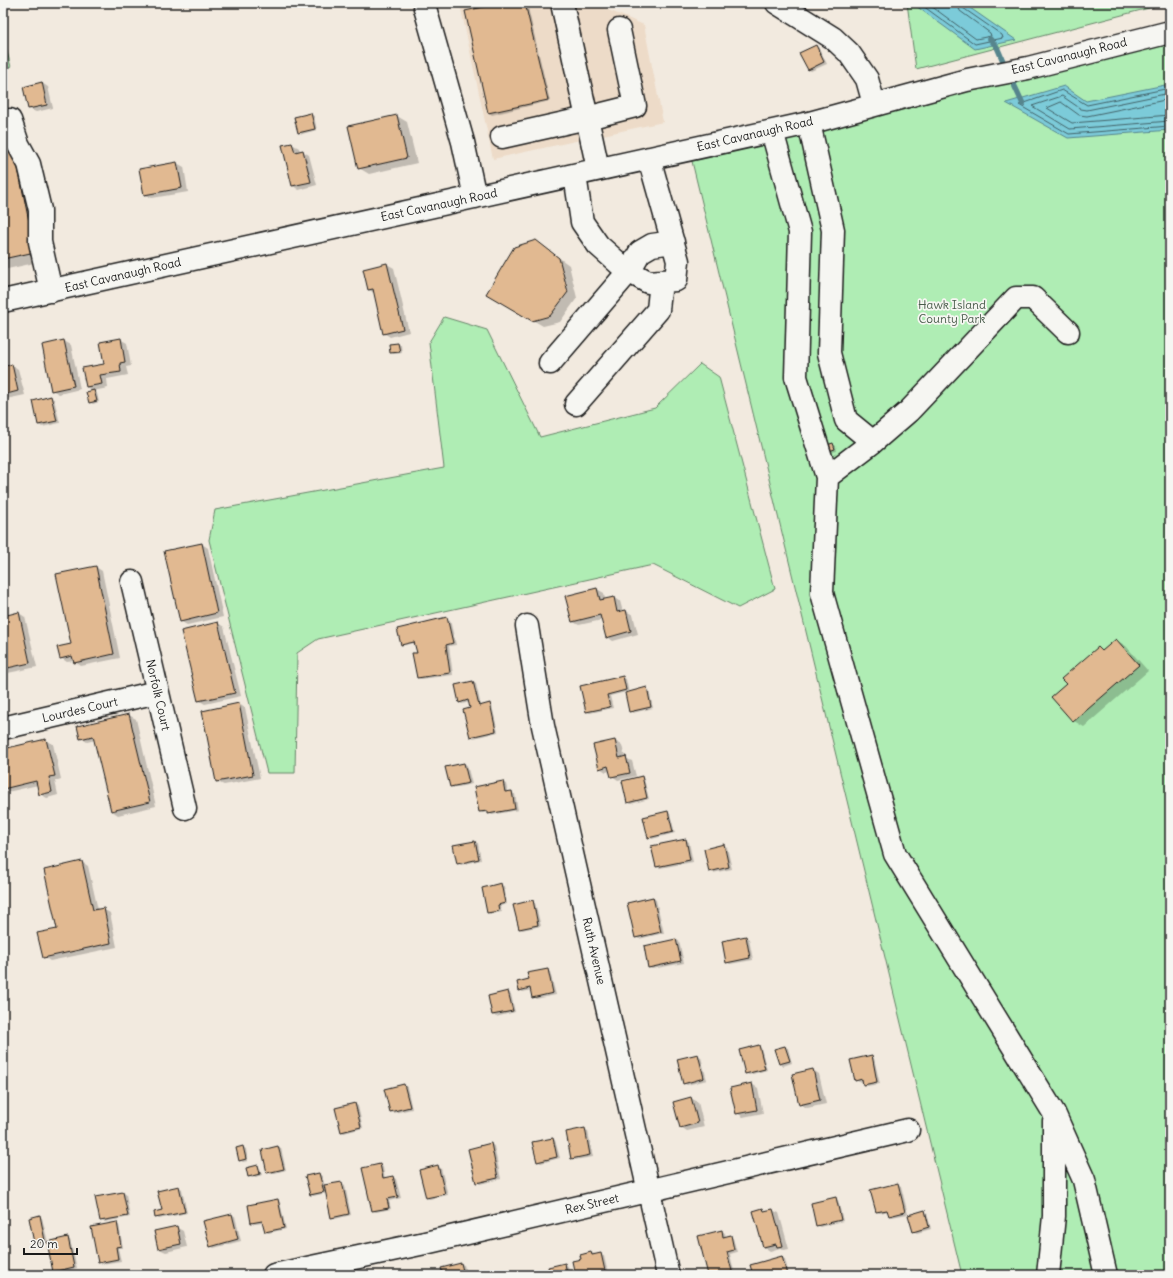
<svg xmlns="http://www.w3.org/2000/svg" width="1173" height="1278" font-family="Delius,sans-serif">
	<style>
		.built { fill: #eddbc8 }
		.green { fill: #afedb4; stroke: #668468 }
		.water { fill: #7ccbd9; stroke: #56858d }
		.shadow { fill: #0003 }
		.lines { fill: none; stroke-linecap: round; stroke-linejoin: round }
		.shore { stroke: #426268; stroke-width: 1 }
		.stream { stroke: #56858d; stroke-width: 5.5 }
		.building { fill: #e1b991; stroke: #1c1c1c }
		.minor-casing { stroke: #1c1c1c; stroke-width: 25 }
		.minor { stroke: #f6f6f2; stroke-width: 22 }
		.labels { text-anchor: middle; stroke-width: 3.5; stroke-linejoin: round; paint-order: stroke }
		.street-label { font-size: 12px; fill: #1c1c1c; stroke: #f6f6f2 }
		.park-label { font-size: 12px; fill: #485b4a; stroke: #f6f6f2 }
	</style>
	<rect width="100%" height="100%" fill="#f2eadf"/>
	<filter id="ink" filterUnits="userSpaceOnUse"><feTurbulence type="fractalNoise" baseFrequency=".025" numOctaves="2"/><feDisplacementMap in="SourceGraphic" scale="8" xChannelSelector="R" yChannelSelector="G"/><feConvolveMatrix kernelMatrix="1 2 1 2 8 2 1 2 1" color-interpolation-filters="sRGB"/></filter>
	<g filter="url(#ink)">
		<path class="built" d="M483,3H592L644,25L663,122L493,159L461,9Z"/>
		<path class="green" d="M907,3H1168L916,69Z
			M3,36L11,67L3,69Z
			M1170,37V1275H962L689,149Z
			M444,317L487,330L540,437L655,408L700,364L719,377L775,589L738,608L653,565L318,639L297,653L295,773H267L209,540L215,510L444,468L429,342Z"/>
		<path class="water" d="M912,3H963L1016,40L975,49Z
			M1170,84V130L1068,138L1006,103L1064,86L1086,101Z"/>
		<path class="shadow" d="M505,3H527L550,101L492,115L489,113L466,12Z
			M816,46L819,48L827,64L811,71L808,69Z
			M42,83L48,87L53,108L36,112L29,109Z
			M311,114L314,116L317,130L302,134L299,132Z
			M397,116L407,122L417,163L369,174L359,168Z
			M3,137L21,143L48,260L3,270Z
			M292,144L299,148L300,151H302L309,155L317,185L299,190L293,186Z
			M177,163L184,167L188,192L152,198L145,195Z
			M536,241L569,265L577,298L560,322L543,326L488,294Z
			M387,264L394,268L409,332L390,337L384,333L374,293L369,290Z
			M120,339L127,343L131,366L126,367L128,375L107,379L108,388L93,391L86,387L105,365Z
			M64,341L71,345L80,389L59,394L52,390Z
			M398,344L401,345L402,353L394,354L391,353Z
			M12,365L18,369L25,395L6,399L3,397V368Z
			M94,391L97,393L99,402L93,404L90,402Z
			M51,398L54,399L60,423L42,427L39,425L34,401Z
			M833,444L836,446L837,451L833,452L830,450Z
			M202,544L208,548L223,617L187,625L180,621Z
			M96,567L102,571L120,658L81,666L74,661L67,662L61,658L72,645Z
			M597,589L604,593L605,600L614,598L620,601L623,612L626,611L633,615L638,634L613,641L607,637L602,620L579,625L573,622Z
			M19,613L25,617L37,667L3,674V617Z
			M447,618L450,620L456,645L449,646L453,675L421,679L418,678L413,654L418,653L415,643L403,645L419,641L418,639L403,644V645L399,630Z
			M218,623L224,627L241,696L205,704L198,700Z
			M1116,640L1126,646L1148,671L1084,727L1074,721L1052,697L1067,684L1098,648L1103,651Z
			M623,677L626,679L629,693L646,689L649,690L653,708L633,713L630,711L626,692L610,696L613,708L590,713L587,712Z
			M473,682L476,684L481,706L489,704L492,706L498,732L474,738L471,736L472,709L470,702L462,704L459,702Z
			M239,704L245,708L260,778L224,785L217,782Z
			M129,715L136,719L156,806L118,815L112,811L95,740L87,742L81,738L78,727Z
			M46,740L53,744L61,779L55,781L58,795L47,798L40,794L38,785L3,793V750Z
			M615,741L622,745L625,758L632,761L636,776L618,780L612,776L610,771L606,772L600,768Z
			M464,764L467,765L472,784L454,788L451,787Z
			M641,777L644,779L649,799L631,804L628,802Z
			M503,782L506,784L508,793L515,794L518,810L492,815L489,812L483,813L480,812Z
			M667,812L670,814L675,833L652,839L649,837Z
			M686,840L689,842L693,862L660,868L657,867Z
			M475,842L478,843L481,860L461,865L458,863Z
			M724,845L727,847L732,869L713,873L710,871Z
			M82,862L88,866L98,910L103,909L110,913L117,947L50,961L44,957L58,930Z
			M501,885L504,886L507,904L500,906L502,912L491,914L488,913Z
			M653,898L656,900L664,933L639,939L636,937Z
			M532,902L535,903L541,926L522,930L520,929Z
			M746,937L749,939L753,960L730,964L727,962Z
			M676,940L679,941L684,963L652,969L649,968L645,946Z
			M547,970L550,972L556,995L536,999L533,997L532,990L523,992L520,990L530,980Z
			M508,992L511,994L515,1012L496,1017L493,1015L489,996Z
			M758,1046L761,1048L767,1070L749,1075L746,1073Z
			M785,1047L788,1048L792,1063L783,1066L780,1064Z
			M698,1055L701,1057L707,1080L687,1085L684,1083Z
			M871,1056L874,1058L880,1084L867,1086L864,1084V1081L859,1082L856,1080Z
			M813,1070L819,1074L826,1104L807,1108L800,1104Z
			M752,1084L758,1088L763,1113L743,1117L737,1113Z
			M404,1085L407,1087L412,1109L394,1113L391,1112Z
			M691,1098L698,1102L704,1127L687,1131L681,1127Z
			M355,1104L358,1106L363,1128L344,1133L341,1131Z
			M585,1129L588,1131L593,1157L575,1160L572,1158Z
			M552,1139L555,1140L560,1158L541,1163L538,1161Z
			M491,1144L494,1146L501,1179L480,1184L477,1182Z
			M243,1147L246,1149L248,1161L243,1162L240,1160Z
			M278,1147L281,1148L286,1170L271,1174L268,1172L263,1150Z
			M380,1165L383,1167L385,1179L393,1177L396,1179L401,1198L389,1201L391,1209L376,1212L373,1211Z
			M257,1166L260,1168L262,1175L252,1178L249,1176Z
			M438,1167L441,1168L448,1195L429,1199L426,1197Z
			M319,1174L322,1176L325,1186L342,1183L345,1185L351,1215L335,1219L332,1217L327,1193L313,1196L310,1194Z
			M898,1184L901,1186L908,1214L892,1217L890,1216L889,1211L880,1213L877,1212Z
			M179,1187L182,1189L187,1213L159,1219L156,1217L163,1211Z
			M123,1193L126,1194L130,1217L104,1222L101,1220Z
			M835,1198L838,1200L843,1221L820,1227L817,1225Z
			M277,1200L280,1202L286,1229L268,1233L266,1231L264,1223L255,1224L252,1223Z
			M772,1210L779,1213L789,1249L784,1250L780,1248L770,1251L764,1247L755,1212Z
			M924,1212L927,1213L931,1229L917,1233L914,1231Z
			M232,1215L235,1216L241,1241L214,1248L211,1246Z
			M39,1216L42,1218L48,1242L38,1244L35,1243Z
			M116,1224L119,1225L123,1248H118L121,1261L102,1264L99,1262Z
			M176,1227L183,1231L187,1247L166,1252L159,1249Z
			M722,1231L725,1233L726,1238L730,1236L733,1238L737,1252L730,1254L735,1275H709Z
			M67,1238L70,1240L77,1268L57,1273L54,1271Z
			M591,1253L604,1256L608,1273L599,1275H576L582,1259Z
			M782,1258L785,1259L789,1275H754Z
			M461,1264L464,1265L467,1275H444Z
			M565,1264L568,1266L570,1275H551Z"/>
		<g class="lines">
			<path class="shore" d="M919,3L975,44L1003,38L1002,35L963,8L962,3
				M927,3L976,39L991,36L990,33L960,11L957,3
				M1170,88L1087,105L1062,90L1019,105L1069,134L1170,126
				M1170,93L1087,110L1081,109L1062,96L1032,106L1070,129L1170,121
				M1170,99L1087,116L1079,115L1061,102L1047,108L1072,123L1170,115"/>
			<path class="stream" d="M990,39L997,47L1006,68
				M1010,76L1023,104"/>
		</g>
		<path class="building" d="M501,3H525L548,100L488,113L465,11Z
			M816,45L824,62L808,70L799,53Z
			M42,82L47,105L28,109L23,87Z
			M311,113L315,129L298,133L294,117Z
			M397,115L407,158L358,169L348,126Z
			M3,135H7L13,143L35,252L3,259Z
			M292,143L295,152L303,150L311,182L292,186L282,145Z
			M177,162L182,188L144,195L139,169Z
			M536,240L559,258L568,292L550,316L532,321L486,294L514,247Z
			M387,263L403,329L383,334L373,289L368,290L363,269Z
			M121,338L125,362L120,363L121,372L100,375L102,384L86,387L82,368L104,364L100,342Z
			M64,340L74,386L51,391L42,345Z
			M398,343L400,352L390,353L389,344Z
			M12,364L18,391L3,395V367Z
			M94,390L97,401L89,403L86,392Z
			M51,396L57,421L38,425L33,401Z
			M833,443L835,449L829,451L827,445Z
			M202,543L217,613L180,622L164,551Z
			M96,566L114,654L74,663L72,656L60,659L57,647L71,644L56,574Z
			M597,588L600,600L614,597L617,612L626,610L631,631L606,638L600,615L572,622L565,596Z
			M19,612L30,663L3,669V616Z
			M447,617L453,643L446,645L450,673L417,678L412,653H417L414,642L401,645L397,629Z
			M218,622L235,693L198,701L181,631Z
			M1116,639L1139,665L1073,722L1051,697L1066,684L1061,679L1098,647L1102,651Z
			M623,676L626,690L607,695L610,707L586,712L580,686Z
			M473,681L479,706L490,703L496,731L470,737L463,710L470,708L468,700L459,703L455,685Z
			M647,687L651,707L629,712L625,693Z
			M239,703L253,775L216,782L202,711Z
			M129,714L150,802L111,811L93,736L80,739L77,726Z
			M46,739L55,776L49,777L52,792L39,795L36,781L3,789V749Z
			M615,740L619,758L626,756L630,773L611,777L608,766L599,769L593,745Z
			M464,763L469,783L450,787L445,767Z
			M642,776L647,798L627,803L622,781Z
			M503,781L505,792L512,791L515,809L488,814V811L479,812L474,787Z
			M668,811L673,832L648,838L643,817Z
			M686,839L690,860L656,867L651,846Z
			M475,841L479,859L457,864L453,845Z
			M724,844L729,867L709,872L704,849Z
			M82,861L93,910L104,908L111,943L43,958L37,933L57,929L44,870Z
			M501,883L505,903L498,905L499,911L487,913L482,888Z
			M653,897L661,932L635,938L627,903Z
			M533,900L538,925L519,929L513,905Z
			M746,936L750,958L726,963L722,941Z
			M676,939L681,961L648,968L644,946Z
			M548,969L553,993L532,998L530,988L519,991L517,982L529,979L527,973Z
			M508,991L513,1011L492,1015L488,996Z
			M759,1045L765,1069L745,1074L739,1050Z
			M785,1046L790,1061L779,1064L774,1049Z
			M698,1054L704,1078L683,1084L677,1059Z
			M872,1055L877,1082L863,1085L862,1079L855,1081L850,1060Z
			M813,1069L820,1100L799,1105L792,1074Z
			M752,1083L757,1110L736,1114L730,1088Z
			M404,1084L410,1107L390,1112L384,1089Z
			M691,1097L698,1123L680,1128L673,1102Z
			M355,1103L361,1127L341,1132L335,1108Z
			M585,1128L590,1155L571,1159L566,1132Z
			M553,1138L557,1157L537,1162L532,1142Z
			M491,1143L498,1178L476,1183L468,1149Z
			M243,1146L246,1159L239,1161L236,1148Z
			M278,1146L284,1169L267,1173L262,1150Z
			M380,1164L383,1178L393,1176L398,1197L387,1199L389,1208L372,1211L362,1168Z
			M258,1165L260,1174L248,1177L246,1168Z
			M438,1165L445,1194L426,1198L419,1170Z
			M319,1173L324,1192L310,1195L305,1176Z
			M342,1182L349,1214L331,1218L324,1185Z
			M898,1183L905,1212L889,1216L887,1210L876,1212L870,1190Z
			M179,1186L185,1212L155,1218L154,1212L162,1210L157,1191Z
			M123,1192L128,1216L100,1221L95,1197Z
			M836,1197L841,1220L816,1226L811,1203Z
			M278,1199L284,1228L265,1232L262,1221L251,1223L248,1205Z
			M763,1208L764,1211L773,1209L783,1246L777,1247L776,1244L763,1247L753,1211Z
			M925,1210L929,1227L913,1232L908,1215Z
			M232,1214L238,1239L210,1247L203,1221Z
			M40,1215L45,1241L34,1243L29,1218Z
			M117,1222L121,1246L116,1247L118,1259L98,1263L91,1227Z
			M177,1226L181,1244L158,1249L154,1231Z
			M722,1230L723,1237L731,1235L734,1250L727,1252L733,1275H708L698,1236Z
			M68,1237L74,1267L53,1272L47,1242Z
			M591,1252L592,1255L601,1253L605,1271L591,1275H575L572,1261L581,1259L580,1255Z
			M782,1256L787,1275H753L750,1265Z
			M461,1263L464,1275H443L441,1268Z
			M565,1263L567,1275H550L548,1267Z"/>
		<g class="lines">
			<defs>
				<path id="minor" d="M777,3L833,38L849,53L867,79L874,104
					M425,8L463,142L475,197
					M563,8L587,118L635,106L619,30
					M3,121L10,120L18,144L29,164L40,210V242L51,291
					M809,123L833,230L829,353L846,420L873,442
					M772,131L800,232L796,377L827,477L822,593L895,854L1054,1113L1084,1180L1106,1275
					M502,137L587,118L598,169
					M575,175L582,222L598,245L625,269L648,282L676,280L678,261L649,158
					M3,301L809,123L967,80L1028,68L1170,32
					M550,363L629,271L640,252L652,245L673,242
					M576,404L658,310L661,281
					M827,477L873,442L909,411L1016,298H1033L1068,332
					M132,582L185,808
					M527,626L543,726L668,1275
					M3,728L157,692
					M274,1275L425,1243L908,1130
					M1048,1275L1054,1216V1121"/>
			</defs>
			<use href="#minor" class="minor-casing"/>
			<use href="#minor" class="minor"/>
		</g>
	</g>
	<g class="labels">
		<g class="street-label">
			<text transform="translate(1069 56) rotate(-14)" y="4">East Cavanaugh Road</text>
			<text transform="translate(755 134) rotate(-13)" y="4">East Cavanaugh Road</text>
			<text transform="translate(439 205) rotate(-12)" y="4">East Cavanaugh Road</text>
			<text transform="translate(123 275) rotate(-13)" y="4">East Cavanaugh Road</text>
			<text transform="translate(158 695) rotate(77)" y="4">Norfolk Court</text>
			<text transform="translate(80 710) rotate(-13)" y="4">Lourdes Court</text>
			<text transform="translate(594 951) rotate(77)" y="4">Ruth Avenue</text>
			<text transform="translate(592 1204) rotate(-13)" y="4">Rex Street</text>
		</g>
		<g class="park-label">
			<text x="952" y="309">Hawk Island<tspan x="952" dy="14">County Park</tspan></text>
		</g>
	</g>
	<rect width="1173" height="1278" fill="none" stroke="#f6f6f2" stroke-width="16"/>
	<rect x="8" y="8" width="1157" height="1262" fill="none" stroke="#1c1c1c" stroke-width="1.5" filter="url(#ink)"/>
	<path d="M24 1248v6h53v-6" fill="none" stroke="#1c1c1c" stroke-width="2"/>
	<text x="30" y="1248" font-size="12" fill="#1c1c1c" stroke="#f6f6f2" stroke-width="3" paint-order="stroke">20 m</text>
</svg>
